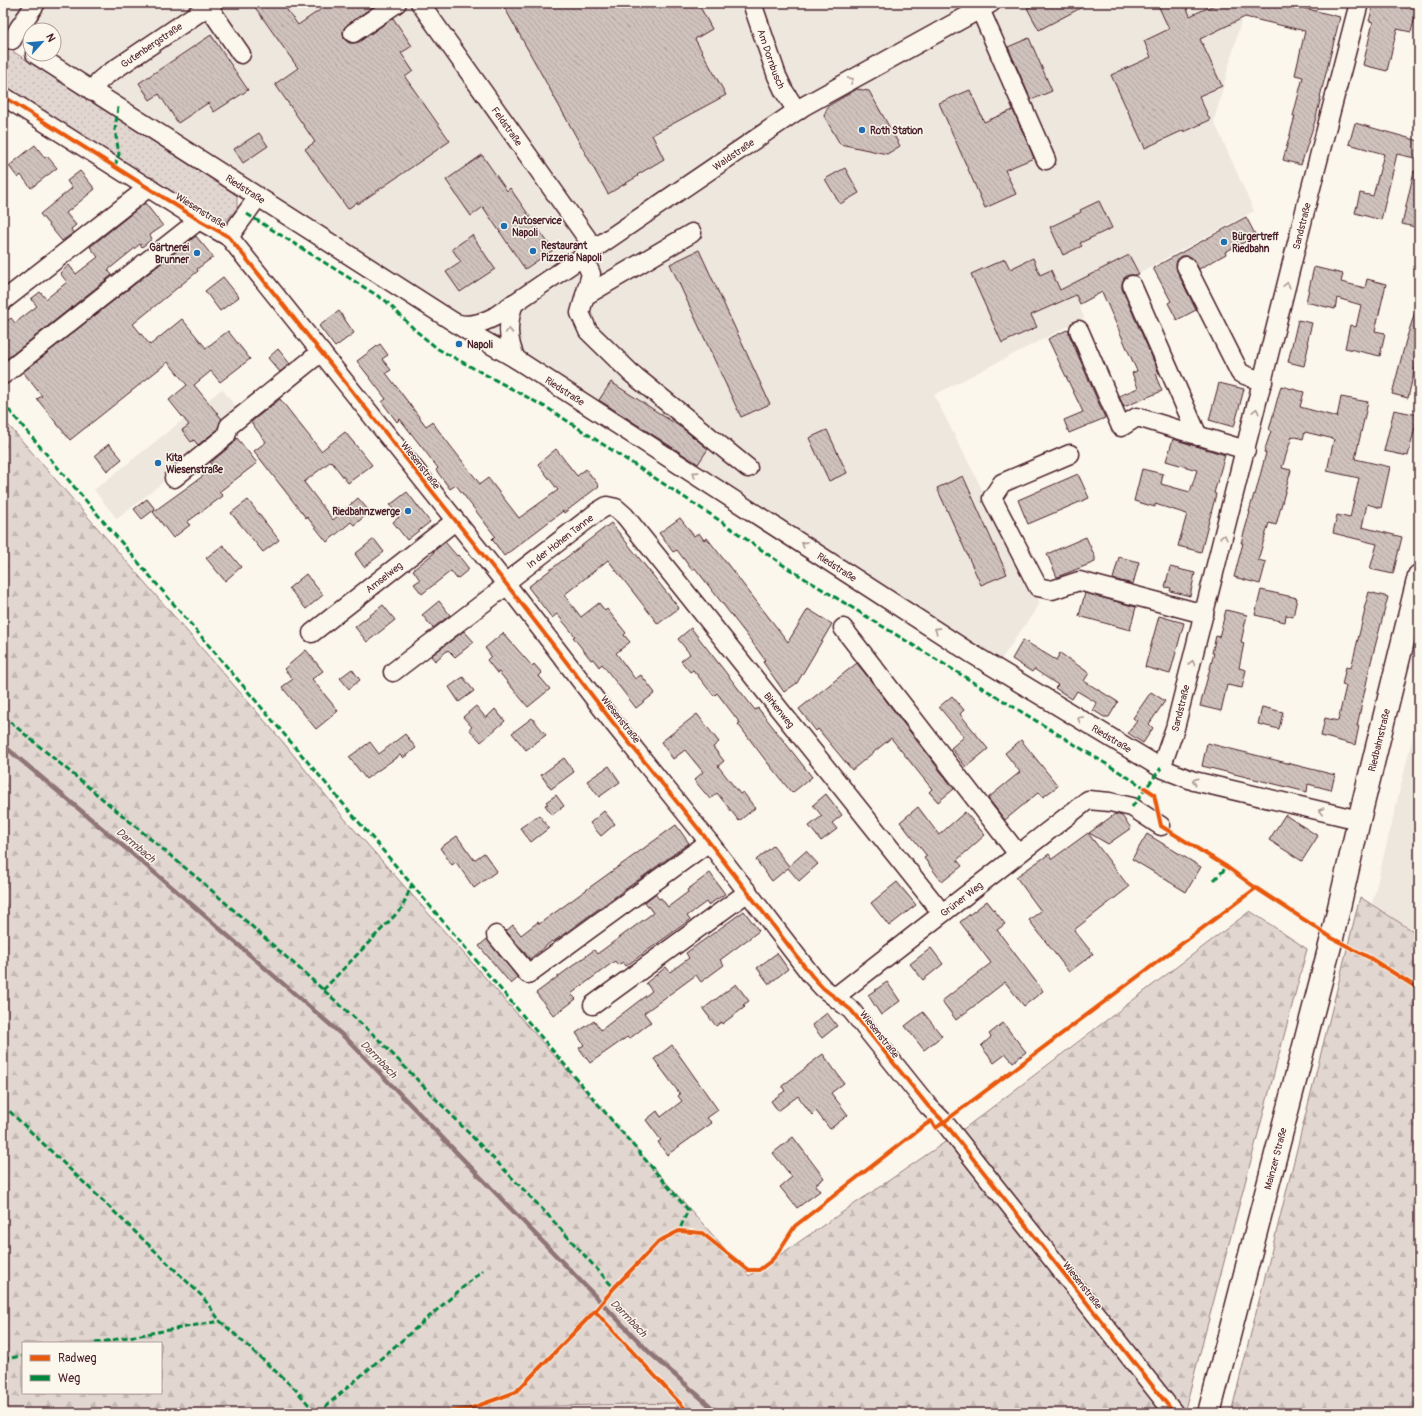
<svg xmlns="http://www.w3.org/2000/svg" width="1422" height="1416" font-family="Pangolin,sans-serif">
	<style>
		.built { fill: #eee7de }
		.grass { fill: url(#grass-dots); stroke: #967b7e }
		.forest { fill: url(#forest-firs); stroke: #967b7e; fill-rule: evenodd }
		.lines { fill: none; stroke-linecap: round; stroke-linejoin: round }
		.stream { stroke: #907477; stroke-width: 4.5 }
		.building { fill: url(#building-back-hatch); stroke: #4a1f2b }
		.minor-casing { stroke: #4a1f2b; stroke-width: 21 }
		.major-casing { stroke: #4a1f2b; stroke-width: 25 }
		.minor { stroke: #fbf7ec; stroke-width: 18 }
		.major { stroke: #fbf7ec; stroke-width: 22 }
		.quiet { stroke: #00873e; stroke-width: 3; stroke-dasharray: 6 3; stroke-linecap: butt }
		.cycleway-casing { stroke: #fbf7ec; stroke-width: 6 }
		.cycleway { stroke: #e8590c; stroke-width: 4 }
		.oneway { stroke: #ab9695 }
		.poi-dot { fill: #1f6fb2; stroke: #fbf7ec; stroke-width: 1.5 }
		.labels { text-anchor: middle; stroke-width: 3; stroke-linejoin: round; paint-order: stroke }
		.street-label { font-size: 10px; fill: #4a1f2b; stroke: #fbf7ec }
		.poi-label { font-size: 10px; font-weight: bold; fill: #4a1f2b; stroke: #fbf7ec; text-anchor: start }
		.water-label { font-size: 11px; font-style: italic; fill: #6d4a51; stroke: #fbf7ec }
	</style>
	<defs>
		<pattern id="grass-dots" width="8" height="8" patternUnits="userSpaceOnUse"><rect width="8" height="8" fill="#e2d7d0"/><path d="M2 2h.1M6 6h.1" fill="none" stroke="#c3b8b3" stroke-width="1.8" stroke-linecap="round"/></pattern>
		<pattern id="forest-firs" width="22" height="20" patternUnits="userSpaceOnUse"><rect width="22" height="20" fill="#e2d7d0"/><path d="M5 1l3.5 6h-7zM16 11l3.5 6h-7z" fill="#c3b8b3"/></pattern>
		<pattern id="building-back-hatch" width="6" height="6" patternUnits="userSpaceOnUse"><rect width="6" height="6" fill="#cfc2bc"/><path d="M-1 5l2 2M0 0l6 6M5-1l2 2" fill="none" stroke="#b3a6a2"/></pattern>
	</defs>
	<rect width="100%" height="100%" fill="#fbf7ec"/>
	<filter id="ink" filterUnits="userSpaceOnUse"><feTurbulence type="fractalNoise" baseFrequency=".025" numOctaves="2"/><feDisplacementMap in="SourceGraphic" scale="8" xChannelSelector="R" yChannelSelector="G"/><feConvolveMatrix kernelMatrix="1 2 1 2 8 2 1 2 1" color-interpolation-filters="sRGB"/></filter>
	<g filter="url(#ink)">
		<path class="built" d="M3,3H1246L1214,121L1254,211L1079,305L1084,318L934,395L1040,603L1000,661L244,178L54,54V30H30V38L3,21Z
			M222,389L239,411L219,427L221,436L117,519L94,490Z
			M1419,711V935L1372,904Z
			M675,1403L685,1413H465Z"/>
		<path class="grass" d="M3,45L109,113L237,191V209L223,224L3,89Z"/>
		<path class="forest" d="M3,419L283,742L344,818L749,1276L957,1134L1250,911L1307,949L1184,1413H685L674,1403L292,1413H3ZM23,1343H161V1393H23Z
			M1360,897L1419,935V1413H1231Z"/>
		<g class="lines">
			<path class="stream" d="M3,745L174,889L349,1041L650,1353L718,1413"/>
		</g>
		<path class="building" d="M252,3H282L298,25L330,3H378L347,25L344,28L343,33L344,39L349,43H353L359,42L393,18L412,46L401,53L413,71L405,77L450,141L358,204L357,202L348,209L305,149L315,142L275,84L298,68Z
			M502,3H698L712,29L695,39L726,95L652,135L664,159L637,175L638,176L608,194Z
			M1037,3H1090L1039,30L1027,8Z
			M1157,3H1185L1190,16L1218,3H1296V6L1340,17L1320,97H1321L1315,121L1301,165L1283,160L1295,116H1293L1303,77L1295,75L1305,31L1245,17L1200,39L1222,86L1199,96L1210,120L1184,132V130L1145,148L1111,75L1151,57L1144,41L1169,29Z
			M1374,3H1419L1411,32L1397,29L1387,71L1363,65L1373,22L1369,21Z
			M211,35L248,90L214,112L208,103L178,123L159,94L150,100L139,83Z
			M1029,38L1052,91L1031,100L1008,47Z
			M857,89L869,91L900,146L887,154L840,144L824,116L828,106Z
			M970,90L984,122L1013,110L1034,158L1005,170L1016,194L985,208L939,103Z
			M1355,123L1419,141V159L1397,154L1381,220L1355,213L1360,193L1373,196L1384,154L1349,144Z
			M259,133L268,146L243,163L234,149Z
			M35,145L45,158L47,156L57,168L31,188L21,175L18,178L9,166Z
			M482,155L507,191L510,188L553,250L525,269L483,207L471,216L446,180Z
			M845,168L859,193L840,204L825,179Z
			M80,171L95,189L66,213L76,225L71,229L73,233L62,241L40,214L72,188L67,181Z
			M1414,171H1419V228L1402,224Z
			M1099,201L1112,228L1080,243L1082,246L1063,255L1050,227L1081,212L1080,210Z
			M145,203L163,226L150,235L152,239L142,247L140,244L108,270L112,275L3,362V324L11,318L15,323L37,306L31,299L40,292L46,299L67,282L60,273L69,265L76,274L98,257L90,247Z
			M1246,217L1256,236L1225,252L1226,254L1199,269L1191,257L1186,256H1182L1177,260L1176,265L1177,271L1196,310L1177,320L1168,303L1171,301L1153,268Z
			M472,235L495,269L460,292L446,272L461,262L452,249Z
			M196,236L213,257L197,269L198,271L133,324L150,345L182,319L206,348L228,331L250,359L220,382L211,371L194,385L222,419L217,430L198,445L194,440L191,442L182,430L189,425L169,400L187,385L168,362L70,440L37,399L42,396L23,372Z
			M699,250L770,404L741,417L670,264Z
			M1129,255L1139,274L1135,275H1128L1124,278L1122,283V289L1159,373L1156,374L1158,378L1157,379L1162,391L1124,407L1119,396L1138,388L1132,373L1137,371L1102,292L1080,304L1076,295L1031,315L1037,327L1002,343L971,274L1005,259L1010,269L1033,258L1040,275L1051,270L1060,290Z
			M1314,267L1343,274L1341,282L1365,288L1367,279L1386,284L1375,331L1385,333L1380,356L1345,348L1350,325L1356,327L1361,305L1337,298L1335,309L1306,302Z
			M223,277L239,297L220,311L205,291Z
			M1416,309H1419V364L1416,363L1408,398L1392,394L1406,340Z
			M339,311L354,333L335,347L319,326Z
			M1298,320L1312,323L1307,343H1309L1304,366L1288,362Z
			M1069,329V334L1105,418L1069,433L1064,420L1083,412L1048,339Z
			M380,344L388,355L382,359L391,370L386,373L426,426L432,422L480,484L488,478L519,518L558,490L538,464L556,449L577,476L586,469L599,486L564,513L563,511L504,556L492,539L495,536L456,485L450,489L436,470L438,468L400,419L397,422L382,402L386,399L357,361Z
			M278,349L290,364L280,372L268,358Z
			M611,382L682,428L708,449L698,464L599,400Z
			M1219,383L1244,389L1234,427L1209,420Z
			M1281,386L1304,392L1300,407L1337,417L1341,397L1368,402L1355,459L1390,467L1381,508L1367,504L1362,527L1402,537L1393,574L1370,569L1377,544L1333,533L1337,515L1350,518L1359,478L1327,471L1334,439L1305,432L1303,439L1292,436L1282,468L1291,470L1276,525L1269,523L1258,560L1266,562L1260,584L1234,577L1243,543H1241L1250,512H1249L1254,494L1255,495L1266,453L1264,452L1271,431L1269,430Z
			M280,399L321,451L345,432L372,465L348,483L331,461L304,482L333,520L358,498L370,512L354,525L351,522L327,542L307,517L306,518L254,451L266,442L251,422Z
			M1394,410L1418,415L1408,456L1384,451Z
			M827,430L847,473L829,481L809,438Z
			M237,438L257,463L219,492L223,496L187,522L190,525L173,538L153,512L214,468L210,463L233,444Z
			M1173,439L1225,455L1214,493L1216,494L1201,552L1178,546L1187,514L1155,504V507L1134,501L1142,469L1163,474L1161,484L1190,492L1197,470L1166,461Z
			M109,444L122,459L107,471L95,455Z
			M1078,474L1089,498L1028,524L1018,500Z
			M963,476L1007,574L981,585L937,488Z
			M407,492L430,522L407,540L393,522L399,517L390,505Z
			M147,499L155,509L142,519L134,509Z
			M248,500L279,540L263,552L231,513Z
			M680,518L694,536L699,533L704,540L707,538L788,642L808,609L832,624L797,683L784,692L763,662L765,660L749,638L695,568L692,570L677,550L673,552L659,533Z
			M611,523L679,608L658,624L608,560L564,595L581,617L599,603L605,611L607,609L626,633L624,635L630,642L616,653L635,679L641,675L655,693L636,708L602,664L599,667L593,659L591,660L573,637L575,636L557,614L552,618L528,587Z
			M1086,537L1095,557V562L1057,577L1047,554Z
			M374,539L384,552L364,567L355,554Z
			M445,542L457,556L458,555L469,569L457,579L451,571L422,594L414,584L420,580L413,570L434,553L433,552Z
			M223,545L241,567L225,581L206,558Z
			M1119,557L1139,562L1133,584L1113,579Z
			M1170,567L1195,573L1190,596L1170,591L1171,588L1165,587Z
			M306,574L323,595L306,609L289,588Z
			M1261,590L1297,598L1293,617L1286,615L1285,622L1255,615Z
			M1369,592L1388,597L1371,662L1357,726H1359L1355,745L1321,736L1325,718L1338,721L1346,686L1342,685L1346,667L1351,668L1365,610L1364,609Z
			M1085,593L1136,607L1130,630L1079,616Z
			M439,601L450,615L433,628L422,615Z
			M383,605L395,620L367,642L355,627Z
			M1226,610L1247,615L1241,642L1244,643L1239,668L1246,670L1242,688L1227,685L1221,711L1200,706L1214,653H1212L1216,636L1219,637Z
			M1159,616L1184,623L1170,674L1145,667Z
			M691,628L755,710L758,708L812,777L792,793L770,766L738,724L740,723L717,693L714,696L693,670L690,672L681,661L690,654L678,639Z
			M464,631L474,642L455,657L448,650L435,661L431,656Z
			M503,633L532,666L534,664L542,673L539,676L550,689L528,707L499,672L497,673L487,660L491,656L485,648Z
			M1023,640L1056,660L1060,653L1089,673L1084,681L1118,702L1109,717H1104L1093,710L1097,703L1077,691L1072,699L1055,688L1058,685L1034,669L1032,672L1012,659Z
			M306,650L323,671L312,679L338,711L316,729L282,687L293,679L284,669Z
			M857,663L954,789L938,802L929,792L932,789L891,738L852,770L818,729L816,731L799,709Z
			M352,669L360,680L349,689L340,678Z
			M463,677L474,691L459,702L449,687Z
			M1151,692L1165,701L1149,724L1153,728L1143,743L1128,733L1137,721L1133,718Z
			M952,696L964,710L960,714L988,749L966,767L951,748L964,737L939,707Z
			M476,706L486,718L495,709L505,721L481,742L469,729L472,727L463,717Z
			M1262,707L1283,712L1279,729L1258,724Z
			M697,714L719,742L713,747L724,761L718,766L740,794L743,792L755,808L739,821L717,793L710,799L694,780L703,772L685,750L673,759L661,742Z
			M532,718L546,735L526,750L512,733Z
			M405,734L416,748L403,758L400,755L366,779L349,757L370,742L379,754Z
			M1021,740L1058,786L1043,797L1039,792L1005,820L988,798L1020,772L1005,753Z
			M1207,743L1335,775L1331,790L1308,784L1307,792L1202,766Z
			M564,758L574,772L551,789L541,775Z
			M609,766L620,782L599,797L587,781Z
			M826,794L842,815L832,823L837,829L821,841L809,826L822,816L813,805Z
			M556,795L564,806L552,815L545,805L548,804L546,802Z
			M918,807L939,835L965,812L985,835L957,860L962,866L942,882L924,858L927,856L900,822Z
			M604,811L615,824L601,836L590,823Z
			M1115,814L1122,816L1131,828L1108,844L1089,833Z
			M539,815L549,828L531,842L520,828Z
			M1285,815L1318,836L1302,861L1269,840Z
			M676,825L689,843L553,942L552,941L530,959L506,931L513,925L521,935L538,922L539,924Z
			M1088,833L1129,887L1074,930L1093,954L1069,972L1029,920L1041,911L1016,877L1049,854L1052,859Z
			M1147,834L1201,867L1186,892L1132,859Z
			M457,836L474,860L484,853L497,871L474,888L456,862L452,865L440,848Z
			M773,846L789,866L806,851L818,864L799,881L788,868L772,881L756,860Z
			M710,873L725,894L708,905L706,902L687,916L690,920L626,966L623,962L618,965L615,961L608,966L571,994L576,999L554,1016L536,993L594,950L597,954L653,913L645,902L655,894L659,899L661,898L668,907L688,892L687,890Z
			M897,882L916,905L889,926L871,903Z
			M987,901L1005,924L997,930L1043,991L1024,1006L1005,982L956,1020L942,1001L991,963L960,922Z
			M744,911L759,931L720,960L724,965L701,982L696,975L644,1013L651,1022L629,1039L627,1037L590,1063L579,1048L584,1045L576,1033L594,1021L601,1030L652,991L646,983L666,967L670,972L689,958L686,953Z
			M487,939L518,978L511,984L479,946Z
			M931,948L943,964L923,980L910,964Z
			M777,953L788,969L769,984L757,968Z
			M887,982L900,1001L881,1015L868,995Z
			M736,984L749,1001L743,1005L745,1007L722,1024L721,1022L716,1026L703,1009Z
			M923,1012L942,1036L924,1050L905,1026Z
			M827,1013L837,1026L822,1038L812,1025Z
			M1003,1023L1026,1052L1013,1062L1006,1054L994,1063L981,1046L991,1037L989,1034Z
			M672,1045L718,1110L707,1118L712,1123L667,1155L658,1142L661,1140L646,1120L657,1111L661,1117L682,1101L678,1096L680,1094L654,1059Z
			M823,1054L844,1083L831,1093L848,1115L830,1129L816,1111L812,1115L798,1096L778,1111L771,1101L785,1091L782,1086L807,1067V1066Z
			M793,1137L824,1178L815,1185L820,1191L797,1208L780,1187L792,1177L773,1153Z"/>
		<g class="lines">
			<defs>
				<g id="minor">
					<path id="s1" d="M420,3L594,248"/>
					<path id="s2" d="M752,3L777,76L784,91L797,111"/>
					<path d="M208,6L241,54"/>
					<path d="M980,9L1046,160"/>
					<path d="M353,33L397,3"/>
					<path d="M12,40L19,28L36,3"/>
					<path id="s3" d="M35,54L474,335L516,359L969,652L1161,768L1194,781L1359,820"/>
					<path id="s4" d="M93,92L99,81L105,76L213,3"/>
					<path d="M3,96L199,220L229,237L507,585L611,720L709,842L812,976L823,988L851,1010L928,1106L944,1122L1174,1413"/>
					<path d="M229,237L258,197"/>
					<path d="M583,256L591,274L580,313L588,331L631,373L748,468"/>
					<path d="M1186,266L1240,373L1263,382"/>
					<path d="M1132,285L1198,436"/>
					<path d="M585,296L692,233"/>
					<path d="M3,301L149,187"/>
					<path d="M514,303C507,323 507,340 516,359"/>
					<path id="s5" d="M456,323C469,328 482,323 494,317L804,106L991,3"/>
					<path d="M1079,330L1121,427L1137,417L1246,450"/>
					<path d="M3,375L199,220"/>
					<path d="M1070,454L1002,483L992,498L1038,587L1052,590L1079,581L1204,614"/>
					<path d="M174,478L226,436L229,426L321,352"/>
					<path id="s6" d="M505,583L597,512L607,506L616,508L625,516L942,913"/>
					<path d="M843,628L1018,854"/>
					<path id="s7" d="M312,633L455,521"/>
					<path d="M393,672L507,585"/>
					<path id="s8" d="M1161,768L1175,728L1307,203L1359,3"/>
					<path d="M496,935L528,974L709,842"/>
					<path id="s9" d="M835,997L1088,800L1110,802L1132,807L1161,826"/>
					<path d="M593,1005L748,892"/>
				</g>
				<g id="major">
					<path id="s10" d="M1209,1413L1332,938L1359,820L1419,576"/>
				</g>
			</defs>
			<use href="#minor" class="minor-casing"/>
			<use href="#major" class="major-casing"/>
			<use href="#minor" class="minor"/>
			<use href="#major" class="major"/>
			<path class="quiet" d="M115,166L119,154L115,130L118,107
				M247,214L386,301L416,331L438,349L549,409L719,520L786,567L1147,789
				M3,403L688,1210L679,1231
				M3,716L201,881L375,1036L547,1214L614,1288
				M1132,807L1161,768
				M1214,880L1227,867
				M323,990L402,908L412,884
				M3,1105L202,1296L220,1321L295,1389L316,1413
				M95,1343L220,1321
				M3,1359L23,1356
				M318,1413L483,1270"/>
			<defs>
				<path id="cycleway" d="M3,96L199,220L229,237L507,585L611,720L709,842L812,976L823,988L851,1010L928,1106L944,1122L1174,1413
					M1145,788L1154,794L1161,826L1227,867L1256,888L1332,938L1370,958L1419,989
					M595,1311L689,1413
					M432,1413L469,1409L516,1392L595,1311L614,1288L659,1241L679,1231L702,1233L748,1270H759L771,1261L777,1254L795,1226L922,1127L931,1121L936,1128L1256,888"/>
			</defs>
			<use href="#cycleway" class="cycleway-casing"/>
			<use href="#cycleway" class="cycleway"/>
		</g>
		<defs><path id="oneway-chevron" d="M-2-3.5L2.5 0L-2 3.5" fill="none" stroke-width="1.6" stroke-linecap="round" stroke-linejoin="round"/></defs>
		<g class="oneway">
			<use href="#oneway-chevron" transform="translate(851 80) rotate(-29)"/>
			<use href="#oneway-chevron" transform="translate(1287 285) rotate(-76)"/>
			<use href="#oneway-chevron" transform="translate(509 331) rotate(-92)"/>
			<use href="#oneway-chevron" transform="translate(1256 411) rotate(-76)"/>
			<use href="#oneway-chevron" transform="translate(695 474) rotate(-147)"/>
			<use href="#oneway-chevron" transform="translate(1224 537) rotate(-76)"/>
			<use href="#oneway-chevron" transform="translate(804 544) rotate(-147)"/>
			<use href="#oneway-chevron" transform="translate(937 630) rotate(-147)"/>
			<use href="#oneway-chevron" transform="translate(1192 663) rotate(-76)"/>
			<use href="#oneway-chevron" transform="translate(1080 719) rotate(-149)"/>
			<use href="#oneway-chevron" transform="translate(1195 781) rotate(-162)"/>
			<use href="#oneway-chevron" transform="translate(1321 811) rotate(-167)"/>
		</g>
	</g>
	<g class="poi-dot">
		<circle cx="862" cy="130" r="4"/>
		<circle cx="504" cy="226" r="4"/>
		<circle cx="1224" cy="242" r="4"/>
		<circle cx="533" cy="251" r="4"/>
		<circle cx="197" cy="253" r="4"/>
		<circle cx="459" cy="344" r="4"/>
		<circle cx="158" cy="463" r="4"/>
		<circle cx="408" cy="511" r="4"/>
	</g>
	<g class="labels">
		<g class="street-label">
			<text dy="4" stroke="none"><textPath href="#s4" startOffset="76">Gutenbergstraße</textPath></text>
			<text dy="4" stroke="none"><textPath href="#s2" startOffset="59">Am Dornbusch</textPath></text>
			<text dy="4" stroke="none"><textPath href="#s1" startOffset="151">Feldstraße</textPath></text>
			<text dy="4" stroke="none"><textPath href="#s5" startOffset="329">Waldstraße</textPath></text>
			<text dy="4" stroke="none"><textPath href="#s3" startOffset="250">Riedstraße</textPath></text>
			<text transform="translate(201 210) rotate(32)" y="4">Wiesenstraße</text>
			<text dy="4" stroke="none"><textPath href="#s8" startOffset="560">Sandstraße</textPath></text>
			<text dy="4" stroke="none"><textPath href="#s3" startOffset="628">Riedstraße</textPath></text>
			<text transform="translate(421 465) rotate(52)" y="4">Wiesenstraße</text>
			<text dy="4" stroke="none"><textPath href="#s6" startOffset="69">In der Hohen Tanne</textPath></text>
			<text dy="4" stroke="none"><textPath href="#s3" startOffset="952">Riedstraße</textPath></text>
			<text dy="4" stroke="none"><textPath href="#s7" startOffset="91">Amselweg</textPath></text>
			<text dy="4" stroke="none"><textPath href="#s8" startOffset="63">Sandstraße</textPath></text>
			<text dy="4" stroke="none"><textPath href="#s6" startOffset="397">Birkenweg</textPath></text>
			<text transform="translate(621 719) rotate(52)" y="4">Wiesenstraße</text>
			<text dy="4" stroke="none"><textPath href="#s3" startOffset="1276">Riedstraße</textPath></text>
			<text dy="4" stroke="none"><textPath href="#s10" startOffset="694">Riedbahnstraße</textPath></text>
			<text dy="4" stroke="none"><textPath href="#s9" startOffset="160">Grüner Weg</textPath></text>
			<text transform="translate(880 1034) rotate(52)" y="4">Wiesenstraße</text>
			<text dy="4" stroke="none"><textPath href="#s10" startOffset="263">Mainzer Straße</textPath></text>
			<text transform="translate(1083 1285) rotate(52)" y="4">Wiesenstraße</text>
		</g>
		<g class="poi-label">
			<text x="870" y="134">Roth Station</text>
			<text x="512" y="224">Autoservice<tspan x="512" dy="12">Napoli</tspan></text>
			<text x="1232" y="240">Bürgertreff<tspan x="1232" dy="12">Riedbahn</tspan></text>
			<text x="541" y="249">Restaurant<tspan x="541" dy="12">Pizzeria Napoli</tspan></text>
			<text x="189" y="251" text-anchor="end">Gärtnerei<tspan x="189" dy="12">Brunner</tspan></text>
			<text x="467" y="348">Napoli</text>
			<text x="166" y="461">Kita<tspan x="166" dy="12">Wiesenstraße</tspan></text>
			<text x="400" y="515" text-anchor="end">Riedbahnzwerge</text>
		</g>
		<g class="water-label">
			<text transform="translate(136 845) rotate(40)" y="4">Darmbach</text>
			<text transform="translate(379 1059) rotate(46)" y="4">Darmbach</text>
			<text transform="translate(629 1318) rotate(46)" y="4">Darmbach</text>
		</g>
	</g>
	<rect width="1422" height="1416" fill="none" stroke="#fbf7ec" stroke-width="16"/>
	<rect x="8" y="8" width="1406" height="1400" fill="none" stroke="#4a1f2b" stroke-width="1.5" filter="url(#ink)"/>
	<rect x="22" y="1342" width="140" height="52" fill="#fbf7ec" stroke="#b4a19f"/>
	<rect x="30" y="1355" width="20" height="6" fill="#e8590c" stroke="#b4a19f"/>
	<text x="58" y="1362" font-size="12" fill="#4a1f2b">Radweg</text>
	<rect x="30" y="1375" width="20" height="6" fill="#00873e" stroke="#b4a19f"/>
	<text x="58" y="1382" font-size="12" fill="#4a1f2b">Weg</text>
	<g transform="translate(42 42) rotate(63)"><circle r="19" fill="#fbf7ec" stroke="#b4a19f"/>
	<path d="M0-3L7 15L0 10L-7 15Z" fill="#1f6fb2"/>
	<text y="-6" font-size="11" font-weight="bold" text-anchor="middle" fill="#4a1f2b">N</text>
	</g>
</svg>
